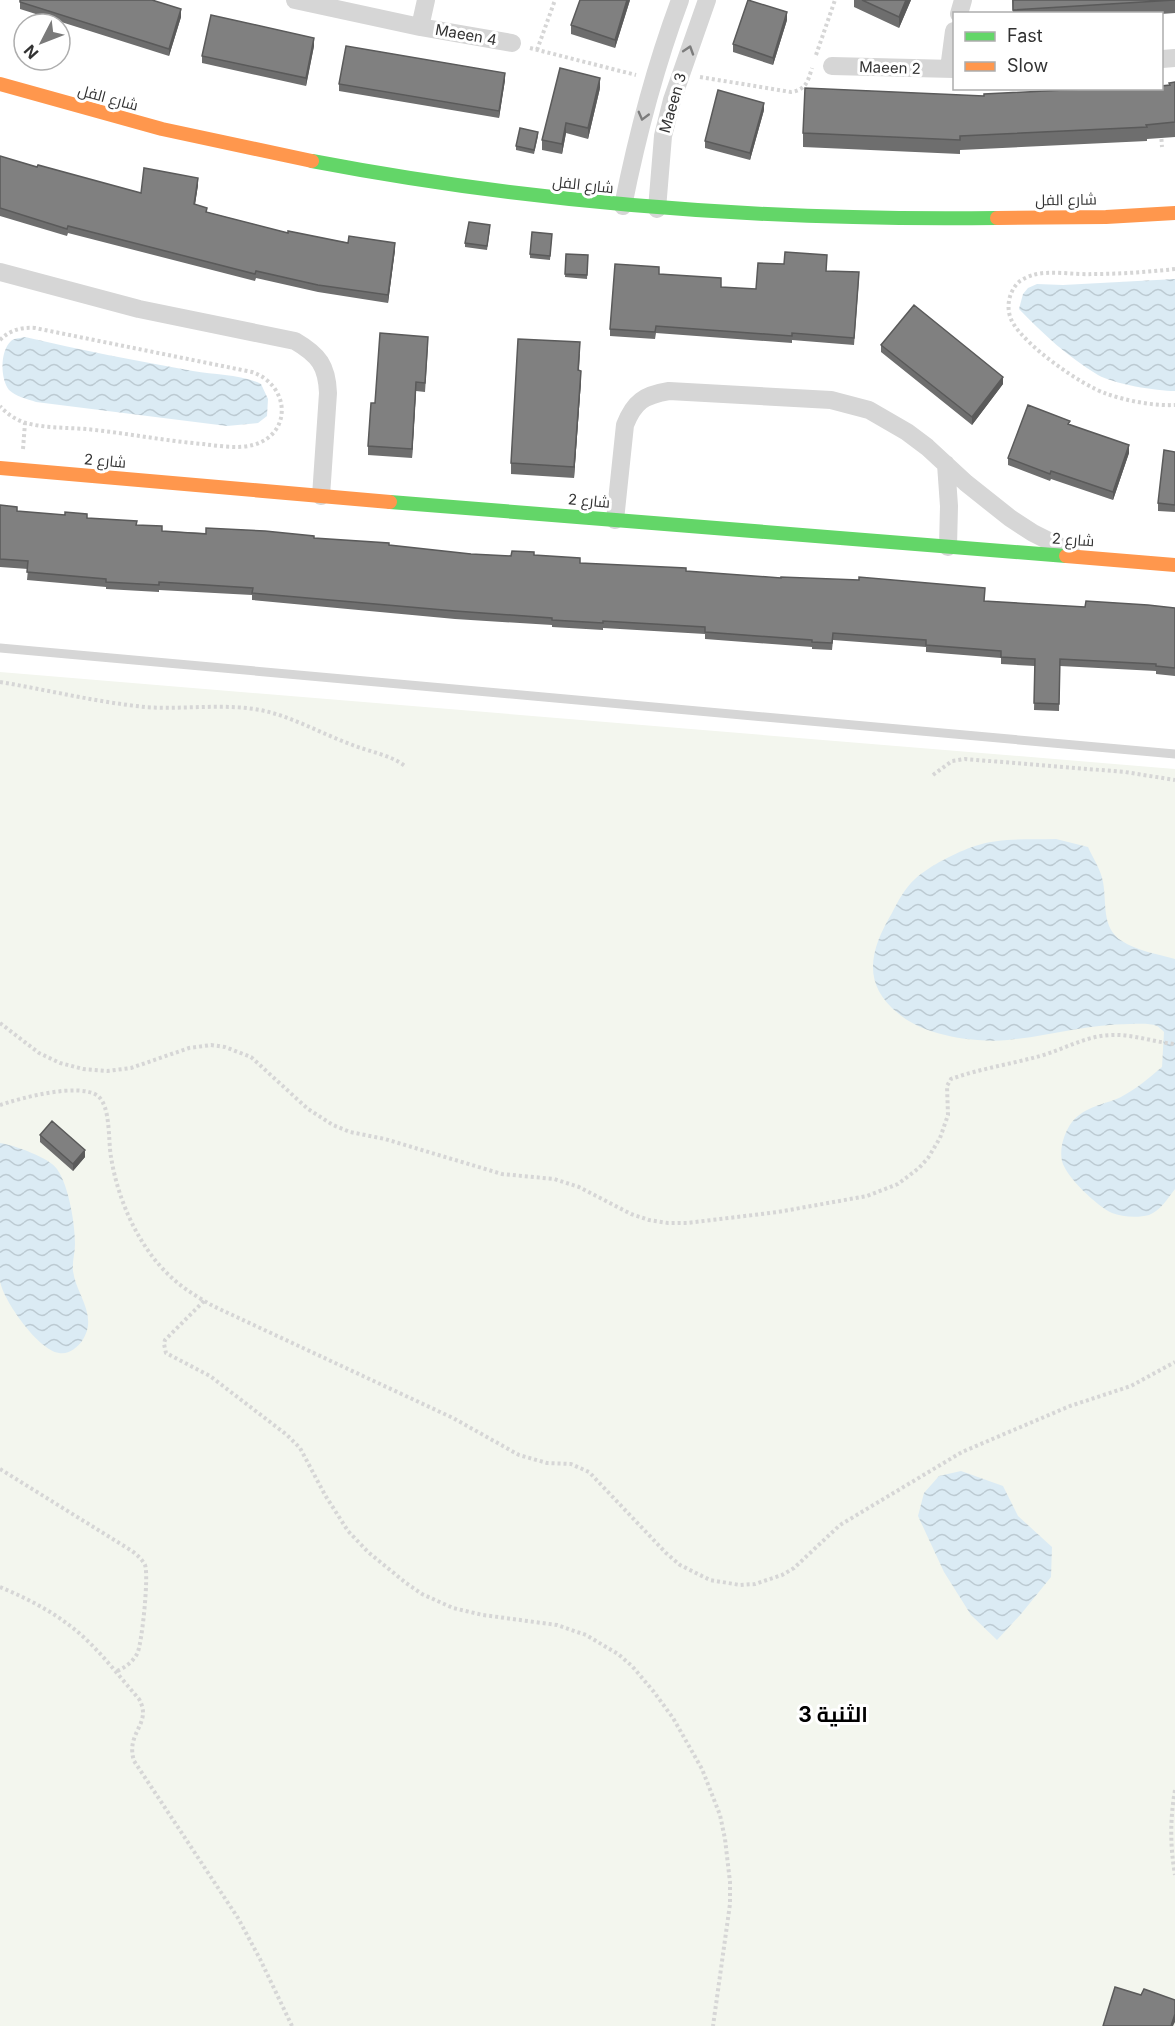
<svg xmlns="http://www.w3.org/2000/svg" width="1175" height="2026" font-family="Inter,Cairo,sans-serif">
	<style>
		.green { fill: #f3f6ee }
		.water { fill: url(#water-waves) }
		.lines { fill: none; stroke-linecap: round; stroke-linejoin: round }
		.path { stroke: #d6d6d6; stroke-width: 4; stroke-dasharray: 3 3; stroke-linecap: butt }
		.lane { stroke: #d6d6d6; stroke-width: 9 }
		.street { stroke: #d6d6d6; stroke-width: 18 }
		.fast { stroke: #63d668; stroke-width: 14 }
		.slow { stroke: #ff974d; stroke-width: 14 }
		.wall { fill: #6e6e6e }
		.shaded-wall { fill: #5a5a5a }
		.building { fill: #808080; stroke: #5a5a5a; stroke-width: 1.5 }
		.oneway { stroke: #7c7c7c }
		.labels { text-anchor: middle; stroke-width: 6; stroke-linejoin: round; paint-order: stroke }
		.street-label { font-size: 15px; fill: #323232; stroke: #fff }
		.district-label { font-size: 21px; font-weight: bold; fill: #000; stroke: #fff }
	</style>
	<defs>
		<pattern id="water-waves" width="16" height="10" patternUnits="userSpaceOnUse" patternTransform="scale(1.5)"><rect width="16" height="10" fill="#dbebf4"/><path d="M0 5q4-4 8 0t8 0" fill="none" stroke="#bccad2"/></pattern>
	</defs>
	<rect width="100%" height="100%" fill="#fff"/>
	<path class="green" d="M0,672L1175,769V2026H0Z"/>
	<path class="water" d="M1175,279V391C1156,391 1114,384 1098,375C1068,357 1043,334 1019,309L1023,294L1028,288L1037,284L1063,285Z
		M25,337C81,350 137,361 193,371C216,375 240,374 261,384L268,399L267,416L258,423L227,426L36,402C27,399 15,396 9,390C0,378 0,351 11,341C14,338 21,338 25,337Z
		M1056,839L1088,847C1093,858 1101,870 1103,882C1107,903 1101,928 1122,941C1137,951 1158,954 1175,959V1189C1168,1198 1160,1211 1149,1215C1138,1218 1122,1217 1112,1213C1097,1206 1066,1177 1062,1161C1059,1148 1065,1131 1072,1122C1085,1106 1104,1105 1121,1097C1136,1089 1149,1078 1162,1067L1164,1032C1162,1030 1159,1027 1157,1026C1150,1023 1138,1024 1130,1024C1089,1024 1049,1036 1008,1040C975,1043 925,1036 899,1014C861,984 870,950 892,913C898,901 905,888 915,879C929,866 957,852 975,846C1001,837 1029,840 1056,839Z
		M0,1143C14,1145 50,1158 57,1169C69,1186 75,1224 75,1244C75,1253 72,1262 73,1271C76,1295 99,1316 82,1341C77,1348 68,1355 59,1353C38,1350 3,1300 0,1281C0,1267 0,1253 0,1239C0,1207 0,1175 0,1143Z
		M961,1471L1003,1486L1018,1516L1052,1547L1051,1577L1021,1614L997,1640L971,1615L944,1572L918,1516L924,1493L939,1476Z"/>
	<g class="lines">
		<path class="path" d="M530,48L636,75
			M537,50L555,0
			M816,55L835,0
			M700,77L791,92C806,90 808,81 812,68
			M1161,133L1162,147
			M1175,269C1148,272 1120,274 1092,274C1075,275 1049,270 1033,275C1029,276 1023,279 1020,281C1008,291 1005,310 1013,323C1027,347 1081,385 1107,394C1128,401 1153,406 1175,405
			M0,340C10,330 21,327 35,328L252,372C290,385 293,434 253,445C238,449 219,446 203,444C167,441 131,434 95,430C72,427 48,429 26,423C16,420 7,414 0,406
			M23,449L25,423
			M0,682C48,690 96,702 145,707C183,710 222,703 260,710C291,716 320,733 350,744C369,752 389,754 405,766
			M933,775L952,761L965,759L1125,772L1175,780
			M0,1023L39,1053L60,1063L83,1069L107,1071L131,1068L189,1048L211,1045L225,1047L251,1057L308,1109L333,1125L350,1132L385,1139L502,1174L554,1179L579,1187L631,1214L649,1220L668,1223H687L778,1212L867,1196L898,1184L919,1168L928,1158L940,1138L948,1115L947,1086L951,1079C979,1069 1011,1064 1040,1056C1065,1049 1085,1036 1111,1035C1133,1034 1153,1042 1175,1044
			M0,1105C21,1098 79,1082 98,1096C111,1107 108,1141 111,1157C118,1201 139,1248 172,1278C184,1289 199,1298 213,1306L453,1418L519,1455L547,1463L571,1464L589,1472L666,1553L680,1565L710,1580L740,1585L755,1584L782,1575L794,1568L840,1525L962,1452L1070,1406L1131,1386L1175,1362
			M204,1301L165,1340L164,1344L166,1353L210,1376L287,1435L300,1448L325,1495L348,1531L368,1552L406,1583L422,1594L453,1608L483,1615L557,1625L586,1635L618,1654L632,1666L654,1692L673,1718L702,1769L720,1815L725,1839L730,1882V1904L713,2026
			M0,1469L132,1551C137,1555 142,1559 145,1565C149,1575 142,1645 137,1654C132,1663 124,1668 115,1672
			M0,1587C24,1597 48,1609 69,1625C96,1645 117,1674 139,1699C153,1724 125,1732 134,1761L238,1918L260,1959L292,2026
			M1175,1790C1170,1820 1170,1845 1175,1875"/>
		<path class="lane" d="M0,648L1175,754"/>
		<path class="street" d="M295,0L420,27L512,43
			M959,14L963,0
			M420,27L426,0
			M1162,59L1175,58
			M832,66L954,69
			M949,69L954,31
			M623,206C637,136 655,67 680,0
			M657,209L663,136L672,100L707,0
			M0,272L139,309L295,341C319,355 327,366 328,393L321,496
			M946,464L949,506L948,547
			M615,520L625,425C634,402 644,395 669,391L831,400L869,410L907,432L927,447L966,483L1010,518L1033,533L1071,552"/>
		<path class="fast" d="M312,161C537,204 767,221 997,218
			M390,502L1066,556"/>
		<path class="slow" d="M0,84L162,129L312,161
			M997,218L1106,217L1175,213
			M0,468L390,502
			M1066,556L1175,565"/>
	</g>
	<path class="wall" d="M630,0L615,48L571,34V25Z
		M854,0H911L899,28L854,7Z
		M1012,0H1175V13L1161,14H1013Z
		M20,2L181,17L169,56L20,9Z
		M787,20L773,65L733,52V44Z
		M314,46L306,86L202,63V56Z
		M505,80L499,118L339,91V84Z
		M1175,82V137L1147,139V141L960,150V154L803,147V133L984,96L1169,85Z
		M600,88L588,139L566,133L562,154L542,150V140Z
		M764,110L750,160L705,148V141Z
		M538,136L534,154L516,150V146Z
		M0,156L37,167L141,193L198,185L195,204L207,212L288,233L395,250L388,303L318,292L256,278L255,281L68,233L67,236L0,216Z
		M490,229L487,250L465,247V243Z
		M552,234L550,260L530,258V254Z
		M566,254L588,255L587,279L565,277Z
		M827,271L859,279L854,345L792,340V343L656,333L655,339L610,336V329L659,274L721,287L756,289Z
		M881,345L1003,384L972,425L881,352Z
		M428,346L425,392L416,391L412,458L368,455V446L375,403Z
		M580,353L579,370L581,381L574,478L511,474V463Z
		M1070,425L1129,453L1113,500L1051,479L1050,481L1008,465V458Z
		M1175,452V512L1158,511V503Z
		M0,505L17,511L136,525L162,531L314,538L471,554L511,556L534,555L580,563L686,571L985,601L1085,607L1175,608V676L1156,674V671L1060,666L1059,711L1034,710L1035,666L1001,664V658L926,652V647L833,640L832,650L812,649V647L705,639V634L603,628V630L552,627V625L455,619L252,600V595L159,590V592L106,589V587L27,580L28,569L0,567Z
		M40,1135L85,1157L73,1171L40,1142Z"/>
	<path class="shaded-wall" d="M627,0H630L615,48V40Z
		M906,0H911L899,28V17Z
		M181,9V17L169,56V49Z
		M787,12V20L773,65V58Z
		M314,38V46L306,86V78Z
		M505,73V80L499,118V111Z
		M600,78V88L588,139V128Z
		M764,103V110L750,160V153Z
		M566,123V133L562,154V144Z
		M198,178V185L194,211V204Z
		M395,243V250L388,303V295Z
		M581,371V381L574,478V467Z
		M1003,377V384L972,425V417Z
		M416,382V391L412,458V449Z
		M1129,445V453L1113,500V492Z
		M85,1150V1157L73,1171V1164Z
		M1175,2014V2022L1173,2026H1171Z"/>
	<path class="building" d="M20,0H152L181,9L169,49L20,2Z
		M580,0H627L615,40L571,25Z
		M748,0L787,12L773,58L733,44Z
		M862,0H906L899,17Z
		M1013,0H1175L1013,10Z
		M211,15L314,38L306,78L202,56Z
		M346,46L505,73L499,111L339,84Z
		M560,68L600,78L588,128L566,123L562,144L542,140Z
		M1175,82V122L1146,125L1147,127L960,136V140L803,133L805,88L984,96V94L1103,88H1161V86L1170,85L1169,83Z
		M718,90L764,103L750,153L705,141Z
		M520,128L538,132L534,150L516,146Z
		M0,156L37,167L38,165L141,193L144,168L198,178L194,204L207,208L206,212L288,233V231L348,243L349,236L395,243L388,295L318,285L256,271L255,274L68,226L67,229L0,208Z
		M469,222L490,225L487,246L465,243Z
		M532,232L552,234L550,256L530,254Z
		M785,252L827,255L826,271L859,272L854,338L792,333V336L656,326L655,332L610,329L615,264L659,267V274L721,278V287L756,289L758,263L784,264Z
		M566,254L588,255L587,275L565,274Z
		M914,305L1003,377L972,417L881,345Z
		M380,333L428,337L425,383L416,382L412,449L368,446L371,403H375Z
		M518,339L580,342L578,370L581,371L574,467L511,463Z
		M1028,405L1070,421L1068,424L1129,445L1113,492L1051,471L1050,474L1008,458Z
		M1164,450L1175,452V505L1158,503Z
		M0,505L17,507V511L65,515V512L87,514V518L137,521L136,525L162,526V531L206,534V528L265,531L314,536V538L389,543V545L471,554L511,556L512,551L534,552V555L580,558V563L686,568V571L781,578V577L859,580V577L985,588L984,601L1085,607L1086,601L1148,605L1175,608V668L1156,666V664L1060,659L1059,704L1034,703L1035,659L1001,657V651L926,645V640L833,633L832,643L812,642V640L705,632V627L603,621V623L552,620V618L455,611L252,593L253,588L159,582V585L106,582V579L27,572L28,561L0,559Z
		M52,1121L85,1150L73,1164L40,1135Z
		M1115,1987L1141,1995L1144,1989L1175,2000V2014L1171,2026H1103Z"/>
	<defs><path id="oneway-chevron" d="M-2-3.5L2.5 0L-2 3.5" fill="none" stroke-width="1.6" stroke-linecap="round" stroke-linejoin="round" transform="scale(1.5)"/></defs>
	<g class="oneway">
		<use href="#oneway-chevron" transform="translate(689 50) rotate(-72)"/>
		<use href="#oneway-chevron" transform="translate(643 116) rotate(105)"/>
	</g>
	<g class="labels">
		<g class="street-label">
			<text transform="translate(466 35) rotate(10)" y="5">Maeen 4</text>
			<text transform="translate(890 68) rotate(2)" y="5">Maeen 2</text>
			<text transform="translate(108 98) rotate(15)" y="5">شارع الفل</text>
			<text transform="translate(673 103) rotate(-74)" y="5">Maeen 3</text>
			<text transform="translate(583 185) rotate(6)" y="5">شارع الفل</text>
			<text transform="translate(1066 200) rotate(-1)" y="5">شارع الفل</text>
			<text transform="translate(105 461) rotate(5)" y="5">شارع 2</text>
			<text transform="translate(589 501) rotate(5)" y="5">شارع 2</text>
			<text transform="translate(1073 540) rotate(4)" y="5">شارع 2</text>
		</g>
		<g class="district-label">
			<text x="833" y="1722">الثنية 3</text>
		</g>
	</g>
	<rect x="953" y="12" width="210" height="78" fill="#ffffff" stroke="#adadad" stroke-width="1.5"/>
	<rect x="965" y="32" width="30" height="9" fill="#63d668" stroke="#adadad" stroke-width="1.5"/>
	<text x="1007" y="42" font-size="18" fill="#323232">Fast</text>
	<rect x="965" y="62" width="30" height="9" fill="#ff974d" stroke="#adadad" stroke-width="1.5"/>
	<text x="1007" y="72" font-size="18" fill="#323232">Slow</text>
	<g transform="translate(42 42) rotate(228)"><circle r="28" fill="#ffffff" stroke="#adadad" stroke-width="1.5"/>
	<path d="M0-4.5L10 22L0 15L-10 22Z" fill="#7a7a7a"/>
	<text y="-9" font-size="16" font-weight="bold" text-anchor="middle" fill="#323232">N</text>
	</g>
</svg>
